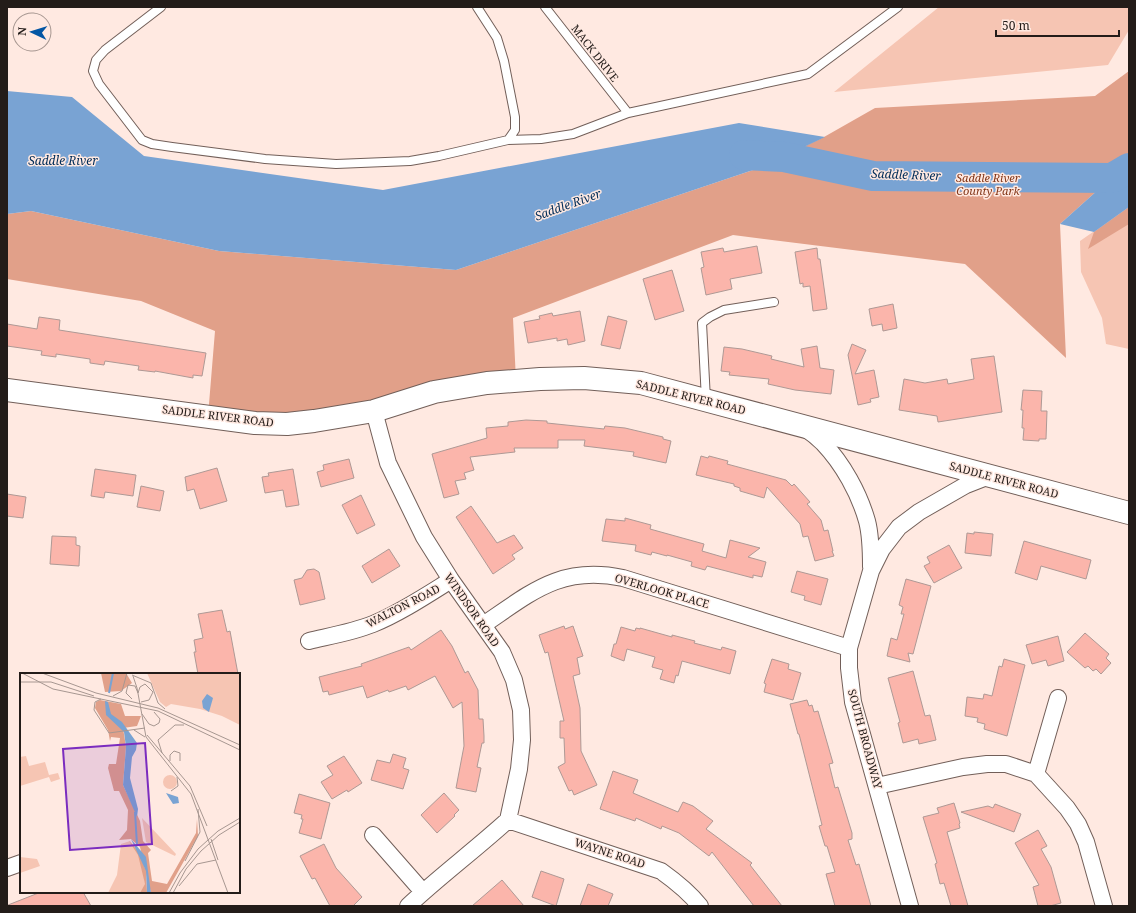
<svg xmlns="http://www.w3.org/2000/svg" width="1136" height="913" font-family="'Noto Serif',serif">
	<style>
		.green { fill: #f6c5b3 }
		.forest { fill: #e1a089 }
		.water { fill: #79a3d3 }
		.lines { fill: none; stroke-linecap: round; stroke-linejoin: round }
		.river { stroke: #79a3d3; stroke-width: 30 }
		.building { fill: #fbb5ab; stroke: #ae9995 }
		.lane-casing { stroke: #725f59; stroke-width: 10 }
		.street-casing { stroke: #725f59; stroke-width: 18 }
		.secondary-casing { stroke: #725f59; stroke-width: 24 }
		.lane { stroke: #fff; stroke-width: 8 }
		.street { stroke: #fff; stroke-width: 16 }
		.secondary { stroke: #fff; stroke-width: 22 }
		.labels { text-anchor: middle; stroke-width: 3; stroke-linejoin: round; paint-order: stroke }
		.street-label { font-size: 11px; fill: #231c19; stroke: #ffe9e1 }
		.park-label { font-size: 11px; font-style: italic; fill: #833618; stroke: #ffe9e1 }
		.water-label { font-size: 12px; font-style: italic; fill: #002c58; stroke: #ffe9e1 }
		.inset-river { fill: none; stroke: #79a3d3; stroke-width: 2 }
		.inset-road { fill: none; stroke: #a79791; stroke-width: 1 }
		.view { fill: #7b2cbf; fill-opacity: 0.15; stroke: #7b2cbf; stroke-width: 2 }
		.inset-edge { fill: none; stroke: #231c19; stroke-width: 2 }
	</style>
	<rect width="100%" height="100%" fill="#ffe9e1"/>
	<path class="green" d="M939,7H1129V30L1108,65L834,92Z
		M1129,207V349L1106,344L1102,318L1081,272L1080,241Z"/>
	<path class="forest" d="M1129,71V162L1060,224L1066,358L965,264L733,235L513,318L516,381L374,411L208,416L215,331L141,301L7,279V214L31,211L219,251L456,270L762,167L824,137L875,108L1095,96Z
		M1129,207V224L1088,249L1094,232Z"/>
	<path class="water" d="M7,91L72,97L144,156L383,190L739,123L825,137L762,167L456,270L219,251L31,211L7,214Z
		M1129,162V207L1094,232L1060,224Z"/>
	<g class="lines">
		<path class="river" d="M744,155L784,157L873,176L1112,178L1129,168"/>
	</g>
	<path class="building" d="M757,246L762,273L730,279L732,289L706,295L701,268L704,267L701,252L723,248L724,252Z
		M817,248L818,259H820L827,309L813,311L810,286L803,287V283L800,284L795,252Z
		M672,270L684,311L655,320L643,279Z
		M893,304L897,328L883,331L882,324L872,326L869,309Z
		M580,311L585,341L568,345L567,339L557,341V338L528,343L524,322L540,319L539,316L552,313L553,316Z
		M608,316L627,321L620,349L601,345Z
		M39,317L60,320L59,330L206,353L202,376L193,375V378L155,371V372L138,370L139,366L105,361L104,365L90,363V359L56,354V357L41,355L42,351L7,346V324L37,329Z
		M852,344L866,350L855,374L874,370L879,397L870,399L871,402L858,405L848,355Z
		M817,346L820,368L834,370L831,394L795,390L768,384L769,379L729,375L730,372L721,371L724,347L742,349L772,356L771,359L804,367L801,349Z
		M994,356L1002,412L938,422L937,416L899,410L904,379L925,383L947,379L948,384L974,379L971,359Z
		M1023,390L1042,391L1041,411H1047L1046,439H1039V441L1023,440L1024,428H1022L1023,410H1021Z
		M526,420L547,421V423L604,429L605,426L625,428L663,437V439L671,441L666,463L633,456L634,452L584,446L585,440H558V448H514L515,452L470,457L474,470L464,473L466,479L455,481L459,494L444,498L432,454L487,438L486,428L508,426V422Z
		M701,456L708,458L709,456L728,461L727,464L786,480L792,486L794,484L810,502L807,504L821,520L824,531L828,530L833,551H832L834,556L815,561L808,536L803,537L800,524L767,487L764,498L740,491V488L734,486V484L696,475Z
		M349,459L354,478L321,487L317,472L324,470L323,465Z
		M217,468L227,501L200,509L194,489L187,491L185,477Z
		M95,469L136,475L133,496L105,492L104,498L91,496Z
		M293,469L299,505L286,507L283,490L265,493L262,477L269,476L268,473Z
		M141,486L164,491L160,511L137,507Z
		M7,494L26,497L23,518L7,516Z
		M361,495L375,525L357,534L342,505Z
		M471,506L497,543L514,535L523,548L512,555L515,559L493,574L456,517Z
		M625,518L651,525L650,529L704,544L702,551L726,558L730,540L760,548L748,557L766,562L762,577L753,575V578L707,566L705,570L691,566L692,562L667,555V556L652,552L651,555L635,551L636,545L602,541L606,519L625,521Z
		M974,532L993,534L991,556L965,553L967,533L974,534Z
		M52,536L76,537V545L80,546L79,566L50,564Z
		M1024,541L1091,560L1086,579L1041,566L1037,580L1015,573Z
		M949,545L962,568L934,583L924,566L930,563L927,557Z
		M389,549L400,566L372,583L362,566Z
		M314,569L319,572L325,599L300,605L294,580L302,578L307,570Z
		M797,571L828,579L821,605L804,600L805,596L791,592Z
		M906,579L931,586L913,654L908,653L910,662L887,656L891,638L897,640L904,614H901L903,607L899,605Z
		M222,610L227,632L230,631L238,674H198L194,652H196L194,640L203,638L198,614Z
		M564,626L565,629L573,626L583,656L577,658L580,674L573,676L580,708L581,751L597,785L574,795L572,790L569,791L558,767L565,763L564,738H560V721H564L548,652L545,653L539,635Z
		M621,627L635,631L636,628L640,629V628L672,637V635L695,641L694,643L721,650L722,647L736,651L730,674L682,661L678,676L676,675L674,683L660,679L663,670L652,667L655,657L627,649L624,661L611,656L614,644H616Z
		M441,630L452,646L465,673L468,671L478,690L479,719H483L484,736V743H482L477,767L481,768L476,792L456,788L464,746L462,702L453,708L435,676L408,690L406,686L389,692L388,690L367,698L363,686L329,695L328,691L323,692L319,677L362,666L361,664L409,647L411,650Z
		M1085,633L1109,654L1106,658L1111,663L1101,674L1096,669L1093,671L1088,666L1085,668L1067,652Z
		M1058,636L1064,661L1048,666L1046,660L1032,664L1026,645Z
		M772,659L789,664L788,669L801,673L793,700L764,692L766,684L764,683Z
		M1004,659L1025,665L1007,736L984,729L985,724L977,722L978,718L965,716L967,697L983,699L984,694L992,696L999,666L1002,667Z
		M913,671L925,716L930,715L936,740L919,744L918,739L903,743L898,723L900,722L888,678Z
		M807,700L809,706L812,705L814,712L818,711L833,763L829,764L835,788L838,787L852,833V839L848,840L856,865L859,864L871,906H835L826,874L835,872L827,846H825L819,826L822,825L799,734H798L790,704Z
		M393,754L406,758L403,768L409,770L403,789L371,780L377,760L390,763Z
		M344,756L362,783L348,792L347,790L332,799L321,782L333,775L327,766Z
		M613,771L638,780L633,793L678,812L683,802L693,806L713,821L706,829L752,863L750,865L782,906H754L712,852L709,856L679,833L662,826L661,829L636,818L635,821L600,809Z
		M444,793L459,810L454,815L455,816L437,833L421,815Z
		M299,794L330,803L321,839L299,833L303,819H301L302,815L294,813Z
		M954,803L960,823L959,824L960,828L947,832L968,906H951L944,883L940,884L935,864L937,863L923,817L939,813L937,808Z
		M995,804L1021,814L1014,832L961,812L988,806L993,808Z
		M1038,830L1047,846L1041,849L1051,867L1061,903L1050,906H1038L1033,887L1039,885L1015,843Z
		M324,844L336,868L362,897L353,906H330L315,878L312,879L300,856Z
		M541,871L564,879L556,906L532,897Z
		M502,880L524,906H472Z
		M588,884L613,894L608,906H580Z
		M41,892H83L91,906H8V905Z"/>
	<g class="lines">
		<defs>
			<path id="lane" d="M161,7L105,50L96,60L93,71L99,84L142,140L152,144L172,147L265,159L336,164L410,161L439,156L508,140L515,130V117L504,61L497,38L477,7
				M545,7L628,113
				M508,140L541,139L573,134L628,113L808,74L898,7
				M706,400L702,323L710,317L724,310L774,302"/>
			<path id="street" d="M374,411L388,463L424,537L451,580L502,652L514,680L521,710L522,740L519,769L508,820
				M806,429C812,433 818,438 823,443C843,464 859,493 867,521C871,536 871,552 871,567
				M483,625C532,592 561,565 623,578L849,648
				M309,641C330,636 353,632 373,624C400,613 427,595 451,580
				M1036,774L1058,698
				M877,786L963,767L987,764H1006L1036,774L1067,808L1078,824L1086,842L1104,906
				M508,820L661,871C675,881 689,892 700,906
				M373,835L423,892
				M7,868L21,863
				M408,906C440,876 475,850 508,820
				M910,906L853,702L849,668V648L871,571L882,549L899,527L919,512L966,485L989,476"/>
			<path id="secondary" d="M7,390L255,423L287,424L314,421L374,411L434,392L487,383L540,379L584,378L641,383L1129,513"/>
		</defs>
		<use href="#lane" class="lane-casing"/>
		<use href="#street" class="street-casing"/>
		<use href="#secondary" class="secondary-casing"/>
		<use href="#lane" class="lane"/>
		<use href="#street" class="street"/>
		<use href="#secondary" class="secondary"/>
	</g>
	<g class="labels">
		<g class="street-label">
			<text transform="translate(595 53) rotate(52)" y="4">MACK DRIVE</text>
			<text transform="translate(691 397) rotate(14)" y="4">SADDLE RIVER ROAD</text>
			<text transform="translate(218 416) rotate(7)" y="4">SADDLE RIVER ROAD</text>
			<text transform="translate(1004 480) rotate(15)" y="4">SADDLE RIVER ROAD</text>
			<text transform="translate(662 591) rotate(16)" y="4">OVERLOOK PLACE</text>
			<text transform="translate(403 606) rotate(-27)" y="4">WALTON ROAD</text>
			<text transform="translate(472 610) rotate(55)" y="4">WINDSOR ROAD</text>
			<text transform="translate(865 739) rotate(75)" y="4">SOUTH BROADWAY</text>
			<text transform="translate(610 853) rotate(18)" y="4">WAYNE ROAD</text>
		</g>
		<g class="park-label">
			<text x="988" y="182">Saddle River<tspan x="988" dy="13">County Park</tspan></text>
		</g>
		<g class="water-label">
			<text x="63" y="165">Saddle River</text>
			<text transform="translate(906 175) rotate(2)" y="4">Saddle River</text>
			<text transform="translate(568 205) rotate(-20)" y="4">Saddle River</text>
		</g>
	</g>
	<g transform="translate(20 673)">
		<rect width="220" height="220" fill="#ffe9e1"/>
		<path d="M127,0H220V52L202,43L180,36L151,31L146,34L140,29ZM6,83L9,93L25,89L29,102L38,100L40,106L31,109L29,104L0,113V84ZM143 109a7 7 0 1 1 14 0a7 7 0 1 1-14 0ZM122,145L156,181L155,183L126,169ZM110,168L119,179L127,220H88L97,202L101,171ZM0,184L17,186L20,193L0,200Z" fill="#f6c5b3"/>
		<path d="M81,0H106L112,10L101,18L85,19ZM80,27L101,31L105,43H121L117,53L103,55L106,74L103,112L120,148L123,168L131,177L128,180L132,208L147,211L176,160L177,146L178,163L146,220H131L120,174L111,166L99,167L107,157L108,137L99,118H94L88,95L89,91H96L100,65L91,64L90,68L88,57L75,35L76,29ZM109,168L119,179L126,198L127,220H120L125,211L118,182Z" fill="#e1a089"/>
		<path d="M187,21L193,25L189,39L183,35L182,28ZM85,28L88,29L91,41L102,49L117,70L116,77L112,84L110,105L118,136L117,144L103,112L106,74L104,59L86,42ZM146,120L158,124L159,130L153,131ZM111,166L126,184L131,220H127L126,198Z" fill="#79a3d3"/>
		<path class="inset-river" d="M89,20L93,0M115,139L117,172"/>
		<path class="inset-road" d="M2,0L33,16L138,38L220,77M22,0L76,20L138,35L220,72M112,2L131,10L138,30L145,36M113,3L117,15L126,64L171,121L208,220M0,9H31L74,23M118,20L120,14L125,11L133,19L129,27L121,29M93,23L102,18L107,0M112,26L106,20L108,12L115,13L118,20M74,37L89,60L125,55M74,37L75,29L81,26M122,41L129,51L134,53L139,50L140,46L134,39M114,57L125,64M127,62L170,113L187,153M142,80L138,67L155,52H164M150,88V82L154,78L160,80V88M151,118L158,113L157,104M191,166L198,187M165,188L180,159L178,136M159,213L177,191L196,187M149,220L160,200L178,176L198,158L220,145M153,220L166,196L181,178L199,162L220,149"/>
		<path class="view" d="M125,70L132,171L50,177L43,76Z"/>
		<rect width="220" height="220" class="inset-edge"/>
	</g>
	<rect width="1136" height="913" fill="none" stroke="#231c19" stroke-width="16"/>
	<g transform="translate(32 32) rotate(274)"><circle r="19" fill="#ffe9e1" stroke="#a79791"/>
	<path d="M0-3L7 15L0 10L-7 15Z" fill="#0356a4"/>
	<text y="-6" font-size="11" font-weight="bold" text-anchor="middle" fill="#231c19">N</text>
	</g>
	<path d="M996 30v6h123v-6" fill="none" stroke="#231c19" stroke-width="2"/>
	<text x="1002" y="30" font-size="12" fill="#231c19" stroke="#ffe9e1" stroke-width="3" paint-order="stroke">50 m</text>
</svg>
